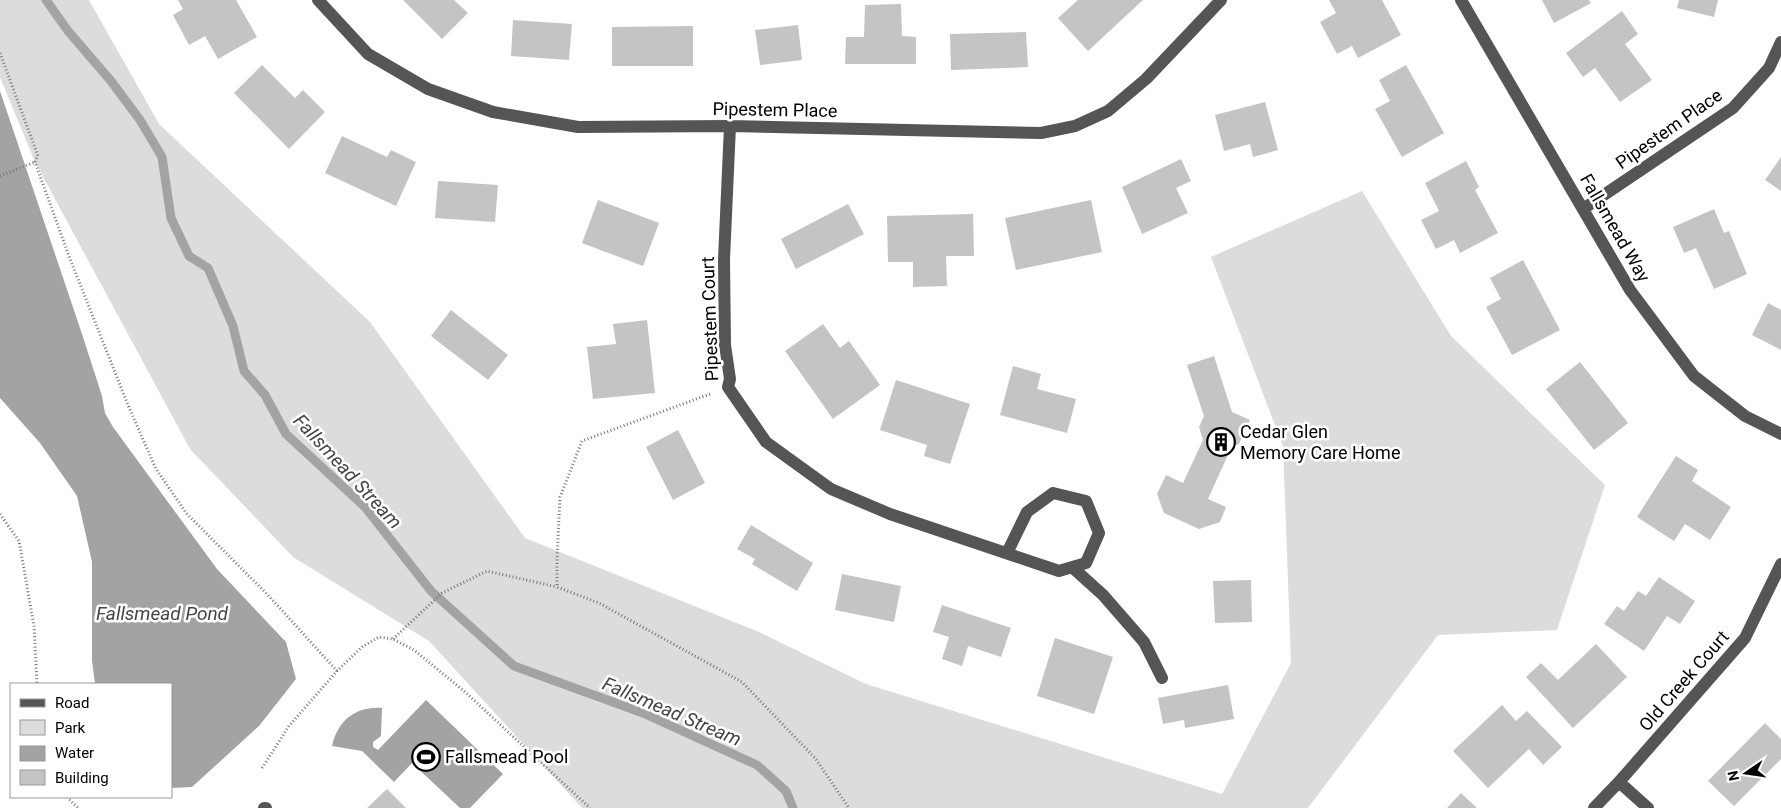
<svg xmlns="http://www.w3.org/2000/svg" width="1781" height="808" font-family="Roboto,sans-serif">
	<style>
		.green { fill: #dcdcdc }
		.water { fill: #a3a3a3 }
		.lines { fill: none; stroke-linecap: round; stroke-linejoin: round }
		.stream { stroke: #a3a3a3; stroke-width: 9 }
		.building { fill: #c4c4c4 }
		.path { stroke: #777; stroke-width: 3; stroke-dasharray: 1 2.5; stroke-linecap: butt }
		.minor { stroke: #555; stroke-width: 12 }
		.labels { text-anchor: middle; stroke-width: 5; stroke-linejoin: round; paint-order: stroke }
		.street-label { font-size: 18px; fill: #000; stroke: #fff }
		.poi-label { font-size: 18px; fill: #000; stroke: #fff; text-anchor: start }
		.water-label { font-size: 19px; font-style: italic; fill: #444; stroke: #fff }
	</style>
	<rect width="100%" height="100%" fill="#fff"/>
	<path class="green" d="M0,0H89L159,124L370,322L525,538L759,632L866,684L1222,794L1291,663L1283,446L1211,257L1362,191L1451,336L1605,485L1557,630L1438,635L1308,808H582L429,641L293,557L190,449L35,162L0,77Z"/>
	<path class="water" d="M0,91L82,334L102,396L105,413L113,427L217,569L286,642L296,679L259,726L192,787L171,788V684H95L92,661V562L77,496L40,443L0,398Z
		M426,700L503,774L470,808H460L412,763L394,782L362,751L332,746C338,720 356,706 382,708L381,736L373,742V747L378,750Z"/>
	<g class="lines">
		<path class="stream" d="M46,0L68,31L111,81L140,120L162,157L171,218L189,256L208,268L233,326L244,371L265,395L286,434L365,507L431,591L514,666L643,713L757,765L786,791L793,808"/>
	</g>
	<path class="building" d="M178,0H236L257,37L218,59L205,36L189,45L173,15L183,9Z
		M403,0H454L468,13L442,39Z
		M1078,0H1143L1088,51L1058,18Z
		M1329,0H1382L1401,35L1358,58L1352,46L1337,54L1320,22L1336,13Z
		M1542,0H1589L1591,3L1554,23Z
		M1679,0H1718L1714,17L1677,8Z
		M901,4L902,36L916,37V64H845L846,37H864L865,5Z
		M1622,11L1638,34L1625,44L1652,80L1620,102L1595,68L1583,77L1566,53Z
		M513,20L572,24L569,60L511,56Z
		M798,25L802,60L760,65L755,30Z
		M693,26V66H612V27Z
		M1026,32L1028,67L951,70L950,34Z
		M262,65L295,98L303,90L325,112L289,149L234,93Z
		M1406,65L1444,133L1402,157L1375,109L1390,101L1379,80Z
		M1265,102L1278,150L1253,157L1250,144L1224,151L1215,115Z
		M342,136L387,157L391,150L416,162L396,206L325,173Z
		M1781,157V191L1765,180Z
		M1181,159L1191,181L1176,188L1188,213L1142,234L1122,187Z
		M1466,161L1479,187L1475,190L1498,233L1460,253L1454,240L1436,249L1421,220L1439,211L1425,183Z
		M438,181L498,185L495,222L435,218Z
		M598,200L659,223L643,266L582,243Z
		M1091,200L1102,252L1016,270L1005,218Z
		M848,204L864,234L796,269L781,239Z
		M1714,209L1724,233L1729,231L1747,274L1714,289L1696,248L1684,253L1673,227Z
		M973,214L974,256H946L947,286L913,287V262H888L887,216Z
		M1523,260L1560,330L1512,355L1486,307L1501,299L1490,278Z
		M1768,303L1781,310V350L1752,335Z
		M451,310L508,355L488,380L431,336Z
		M647,320L655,393L593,399L587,347L616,344L613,324Z
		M823,324L840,348L849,341L880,385L833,419L785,351Z
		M1214,356L1232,412L1250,420L1239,444L1232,446L1208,499L1226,507L1220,522L1199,529L1164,513L1157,494L1166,475L1183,483L1203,440L1199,427L1204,416L1187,365Z
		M1580,362L1628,423L1594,450L1546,389Z
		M1013,366L1041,374L1037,389L1076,399L1067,433L1000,415Z
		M896,380L970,404L950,464L924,456L927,445L880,430Z
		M678,430L705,483L673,500L646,447Z
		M1676,456L1698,470L1692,481L1731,507L1710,540L1685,524L1674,541L1637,517Z
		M751,525L813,563L797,591L752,564L755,559L737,549Z
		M842,574L901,586L894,622L835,610Z
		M1659,577L1695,601L1680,624L1667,616L1644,651L1604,624L1617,606L1624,611L1638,591L1646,596Z
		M1251,580L1252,622L1215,623L1213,581Z
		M942,605L1011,628L1001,657L968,646L962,666L942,659L949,637L933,632Z
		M1055,638L1113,657L1094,714L1037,696Z
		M1596,644L1627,677L1573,728L1526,677L1541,663L1558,680Z
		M1228,685L1234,719L1185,728L1184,720L1163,724L1158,698Z
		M1502,705L1516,721L1527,711L1562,747L1543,765L1529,749L1488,788L1453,751Z
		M1765,723L1781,739V759L1734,806L1708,781Z
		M387,789L406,808H367Z
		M1461,793L1477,808H1447Z"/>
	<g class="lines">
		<path class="path" d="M0,53L38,156L35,162L70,259L128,405L156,469L187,514L268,595L337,671
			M0,176L35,162
			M710,394L582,441L560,497L557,559V587L599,603L742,682L815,758L849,808
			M0,514L19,541L34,626L37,684
			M393,639L442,593L487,571L557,587
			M262,768L289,726L337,671L362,647L379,637L393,639L414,650L464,691L590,808
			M67,797L78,808"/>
		<path class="minor" d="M318,0L368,54L428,89L493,112L578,127L730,126L1041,133L1075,126L1108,111L1146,79L1221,0
			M1461,0L1630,290L1694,376L1745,416L1781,434
			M730,126L724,259L725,345L730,379L728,387L766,442L831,489L890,514L1059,571L1086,563L1099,533L1086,501L1053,493L1027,512L1007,553
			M1583,209L1733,108L1769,68L1781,42
			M1072,567L1103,595L1144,642L1162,678
			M1619,782L1648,808
			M264,808H266
			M1594,808L1619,782L1745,638L1781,564"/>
	</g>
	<defs>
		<symbol id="building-ring" viewBox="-11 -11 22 22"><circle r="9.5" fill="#fff" stroke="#000" stroke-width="1.5"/><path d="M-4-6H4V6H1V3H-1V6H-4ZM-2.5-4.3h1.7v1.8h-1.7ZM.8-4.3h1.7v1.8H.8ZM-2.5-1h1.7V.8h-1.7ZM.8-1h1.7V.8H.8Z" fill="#000"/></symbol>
		<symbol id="stadium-ring" viewBox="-11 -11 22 22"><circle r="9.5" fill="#fff" stroke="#000" stroke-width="1.5"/><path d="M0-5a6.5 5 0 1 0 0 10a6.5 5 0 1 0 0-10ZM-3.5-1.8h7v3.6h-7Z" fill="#000"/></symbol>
	</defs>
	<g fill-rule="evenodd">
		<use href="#building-ring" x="1205" y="426" width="32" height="32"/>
		<use href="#stadium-ring" x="410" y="741" width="32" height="32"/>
	</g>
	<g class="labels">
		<g class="street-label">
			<text transform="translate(775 110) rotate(1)" y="6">Pipestem Place</text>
			<text transform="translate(1669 129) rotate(-35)" y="6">Pipestem Place</text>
			<text transform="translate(1615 228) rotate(60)" y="6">Fallsmead Way</text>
			<text transform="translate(710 319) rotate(-92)" y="6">Pipestem Court</text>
			<text transform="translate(1684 681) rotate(-49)" y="6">Old Creek Court</text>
		</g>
		<g class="poi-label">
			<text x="1240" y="438">Cedar Glen<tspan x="1240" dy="21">Memory Care Home</tspan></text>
			<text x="445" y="763">Fallsmead Pool</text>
		</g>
		<g class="water-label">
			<text transform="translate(348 471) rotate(47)" y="7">Fallsmead Stream</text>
			<text x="162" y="620">Fallsmead Pond</text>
			<text transform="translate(672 711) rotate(23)" y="7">Fallsmead Stream</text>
		</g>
	</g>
	<rect x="10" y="683" width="162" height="115" fill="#ffffff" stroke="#999999"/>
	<rect x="20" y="699" width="25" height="8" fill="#555555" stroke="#999999"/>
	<text x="55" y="708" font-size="15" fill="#000000">Road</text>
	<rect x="20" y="720" width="25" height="15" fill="#dcdcdc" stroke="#999999"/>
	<text x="55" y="733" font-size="15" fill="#000000">Park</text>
	<rect x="20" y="746" width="25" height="15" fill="#a3a3a3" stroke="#999999"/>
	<text x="55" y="758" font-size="15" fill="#000000">Water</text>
	<rect x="20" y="770" width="25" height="15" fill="#c4c4c4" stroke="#999999"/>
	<text x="55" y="783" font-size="15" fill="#000000">Building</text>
	<g transform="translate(1746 773) rotate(257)" stroke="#ffffff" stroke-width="4" paint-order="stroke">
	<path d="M0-4L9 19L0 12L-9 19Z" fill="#000000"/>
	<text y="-8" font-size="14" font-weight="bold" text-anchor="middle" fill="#000000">N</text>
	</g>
</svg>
